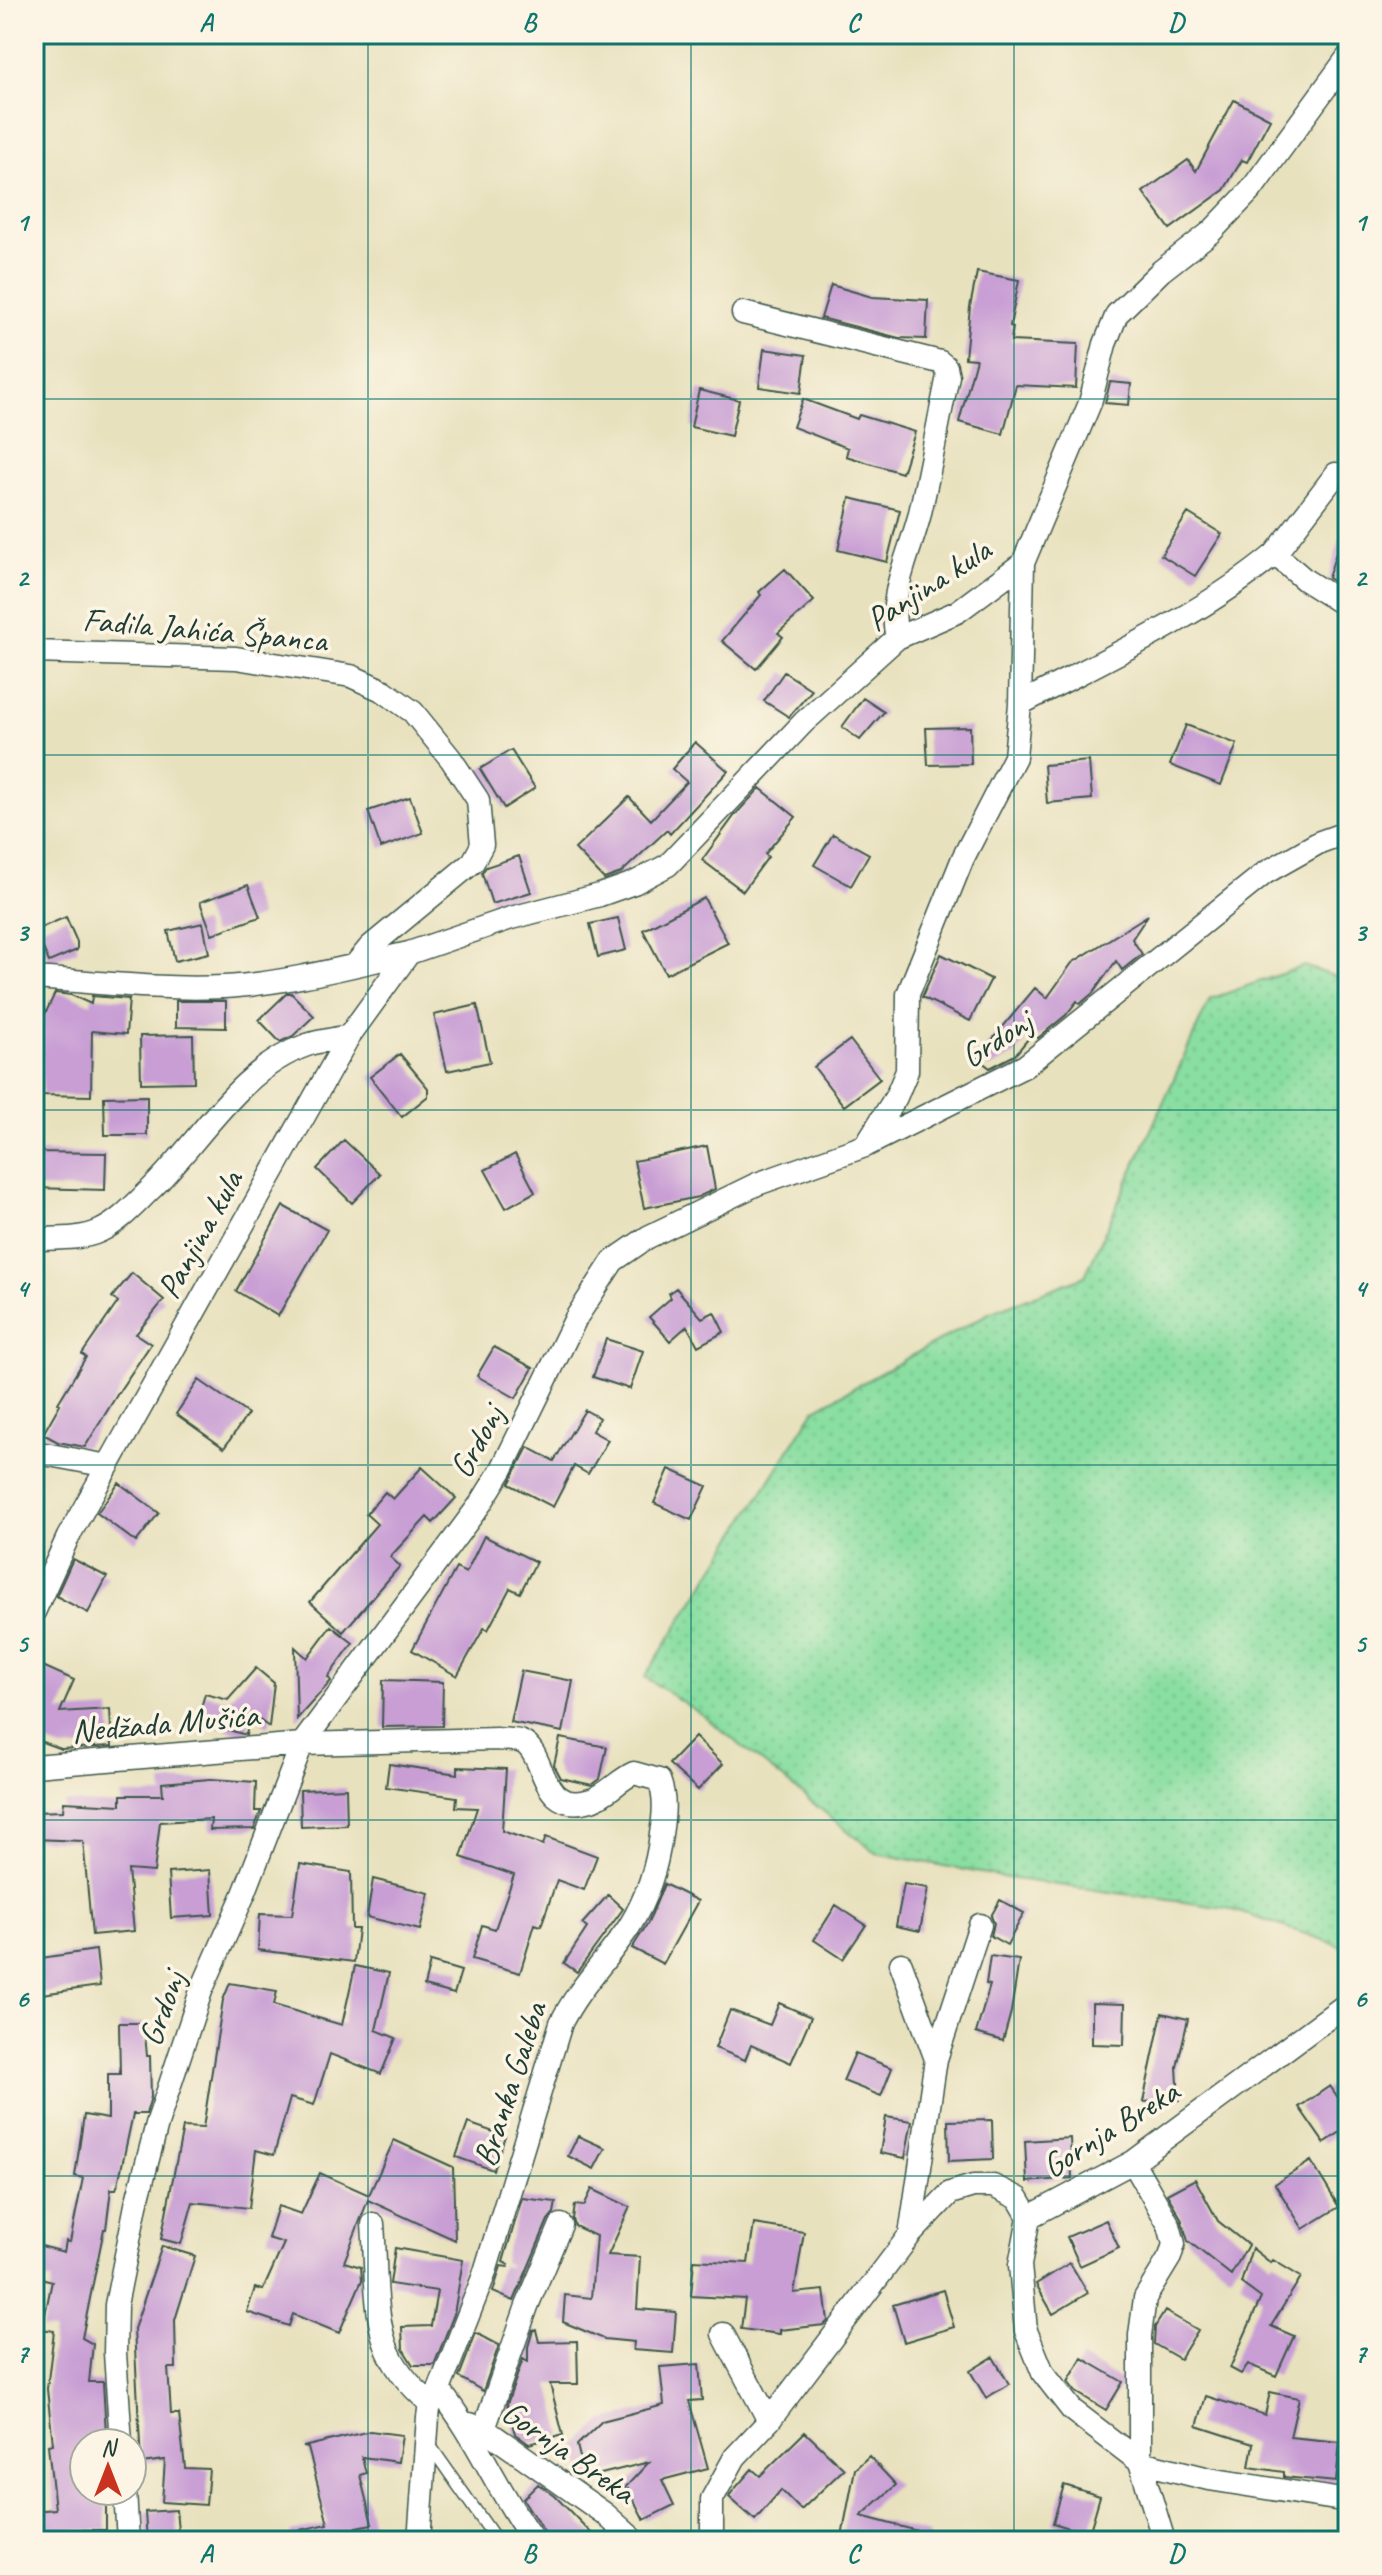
<svg xmlns="http://www.w3.org/2000/svg" width="1382" height="2575" font-family="Caveat,sans-serif">
	<style>
		.grass { fill: url(#grass-dots); stroke: #548e6a; stroke-width: 2 }
		.building { fill: #c89ed4 }
		.lines { fill: none; stroke-linecap: round; stroke-linejoin: round }
		.service-casing { stroke: #3d5649; stroke-width: 14 }
		.minor-casing { stroke: #3d5649; stroke-width: 25 }
		.service { stroke: #fff; stroke-width: 11 }
		.minor { stroke: #fff; stroke-width: 22 }
		.grid { fill: none; stroke: #0f766e; stroke-width: 2; stroke-opacity: 0.55 }
		.labels { text-anchor: middle; stroke-width: 7; stroke-linejoin: round; paint-order: stroke }
		.street-label { font-size: 34px; fill: #1f3d34; stroke: #fcf5e5 }
		.neatline { fill: none; stroke: #0f766e; stroke-width: 3 }
		.grid-label { font-size: 26px; text-anchor: middle; font-weight: bold; fill: #0f766e }
	</style>
	<defs>
		<pattern id="grass-dots" width="8" height="8" patternUnits="userSpaceOnUse" patternTransform="scale(2)"><rect width="8" height="8" fill="#89dea1"/><path d="M2 2h.1M6 6h.1" fill="none" stroke="#76bf8b" stroke-width="1.8" stroke-linecap="round"/></pattern>
	</defs>
	<rect width="100%" height="100%" fill="#fcf5e5"/>
	<filter id="ink" filterUnits="userSpaceOnUse"><feTurbulence type="fractalNoise" baseFrequency=".0125" numOctaves="2"/><feDisplacementMap in="SourceGraphic" scale="16" xChannelSelector="R" yChannelSelector="G"/><feConvolveMatrix kernelMatrix="1 2 1 2 8 2 1 2 1" color-interpolation-filters="sRGB"/></filter>
	<filter id="wash" filterUnits="userSpaceOnUse"><feTurbulence type="fractalNoise" baseFrequency=".006" numOctaves="4" result="noise"/><feDisplacementMap in="SourceGraphic" scale="32" xChannelSelector="R" yChannelSelector="G"/><feGaussianBlur stdDeviation="1.8" result="paint"/><feColorMatrix in="noise" values="0 0 0 0 0 0 0 0 0 0 0 0 0 0 0 0 0 1.4 0 .05"/><feComposite in="paint" operator="in"/></filter>
	<g filter="url(#wash)">
		<rect width="100%" height="100%" fill="#e8e1be"/>
		<path class="grass" d="M1304,966L1348,981V1948L1227,1908L1007,1878L876,1853L705,1717L645,1677L815,1409L989,1313L1085,1276L1210,999Z"/>
		<g id="blocks">
			<path class="building" d="M1234,100L1270,119L1247,162L1242,160L1224,190L1170,229L1143,192L1188,160L1196,171Z
				M977,272L1019,280L1010,326L1013,327L1011,341L1078,344L1076,388L1016,385L1003,434L959,422L976,359L965,358L970,307Z
				M831,285L872,297L928,300L926,339L899,338L821,318Z
				M764,349L806,355L801,393L759,387Z
				M1110,382L1131,384L1129,405L1105,403Z
				M699,390L739,400L731,436L691,427Z
				M803,399L857,419L859,415L915,432L902,473L846,456L848,448L793,427Z
				M850,498L900,510L887,562L838,550Z
				M1188,513L1222,534L1195,576L1161,555Z
				M1344,528H1348V590L1328,578Z
				M785,569L814,601L778,633L783,637L756,669L722,641L761,595L759,592Z
				M784,672L812,690L789,717L764,701Z
				M863,698L884,712L860,740L842,727Z
				M1186,725L1237,744L1221,785L1170,765Z
				M970,727L971,764L928,765L926,728Z
				M695,742L728,771L670,834L667,830L621,873L604,879L575,849L629,797L651,820L687,782L672,769Z
				M511,750L535,788L504,808L480,769Z
				M1089,761L1092,799L1047,803L1044,765Z
				M760,788L796,817L765,854L768,857L743,891L702,860L735,815Z
				M410,797L423,833L381,848L368,811Z
				M833,834L869,854L851,886L814,865Z
				M519,856L531,892L492,904L482,873L486,867Z
				M248,885L260,917L212,934L200,902Z
				M704,898L728,943L666,974L643,930Z
				M1148,915L1132,939L1142,954L1122,970L1116,961L1093,993L1080,1004L1077,1001L1066,1015L1038,1038L1032,1034L1015,1055L990,1068L977,1058L1035,988L1047,998L1072,963Z
				M66,917L77,942V950L49,962L35,930Z
				M618,918L626,950L598,957L590,924Z
				M203,923L209,953L175,961L168,931Z
				M941,954L991,979L970,1021L922,997Z
				M55,993L71,995L91,1004L92,996L129,999L126,1034L92,1031L91,1096L42,1095L43,1029L39,1027Z
				M287,993H291L314,1016L293,1036L280,1042L259,1020Z
				M176,1001H226V1028L176,1027Z
				M477,1005L490,1062L447,1071L434,1015Z
				M193,1035L194,1082L141,1083L140,1036Z
				M850,1040L880,1079L844,1106L814,1067Z
				M400,1054L428,1088V1096L402,1117L370,1077Z
				M147,1096V1135H105L104,1097Z
				M344,1140L380,1174L352,1203L317,1169Z
				M707,1146L715,1189L698,1197L644,1208L634,1161Z
				M34,1152L106,1153L105,1190L34,1188Z
				M515,1154L535,1192L506,1208L485,1170Z
				M283,1206L327,1230L278,1316L236,1291Z
				M132,1273L164,1300L136,1334L151,1344L120,1390L85,1447L58,1442L43,1434L60,1404L58,1403L86,1357L82,1354L118,1302L112,1297Z
				M676,1288L702,1318L714,1312L724,1332L698,1346L687,1326L670,1341L649,1317L671,1298L669,1293Z
				M606,1339L643,1351L630,1389L593,1377Z
				M494,1347L533,1368L516,1398L477,1376Z
				M199,1380L248,1414L224,1448L176,1414Z
				M585,1410L599,1418L592,1431L608,1440L588,1474L574,1466L553,1507L509,1484L528,1447L554,1461Z
				M422,1467L456,1498L433,1523L427,1517L390,1557L400,1566L343,1632L310,1602L377,1524L366,1514L385,1492L393,1499Z
				M669,1469L707,1486L691,1520L654,1503Z
				M119,1483L159,1513L136,1542L97,1513Z
				M484,1536L536,1562L520,1593L510,1588L488,1630L484,1628L457,1676L412,1650L456,1568L466,1573Z
				M73,1559L107,1577L88,1613L56,1596Z
				M331,1626L353,1643L328,1677L331,1681L297,1719L295,1647L307,1658Z
				M34,1662L74,1680L60,1712L110,1709L112,1746L61,1749L34,1739Z
				M256,1668L274,1683L269,1727L251,1714L246,1735L197,1721L205,1694L228,1700Z
				M521,1671L573,1681L563,1732L510,1722Z
				M383,1680L443,1682L442,1726L382,1727Z
				M695,1737L723,1764L698,1790L669,1764Z
				M560,1738L607,1747L600,1779L592,1785L561,1778L554,1765Z
				M389,1764L458,1774V1767L506,1769L502,1831L543,1845L546,1837L597,1856L584,1890L557,1880L541,1926L535,1924L520,1973L472,1959L482,1925L495,1929L514,1875L461,1857L477,1808L456,1807L457,1797L386,1787Z
				M210,1779L256,1782L255,1811H261L254,1829L210,1830L211,1819L160,1822L154,1872L128,1870L134,1931L92,1935L83,1841L34,1839V1812L63,1811L64,1802L121,1805V1795H163L162,1783Z
				M346,1788L347,1825L301,1827L300,1790Z
				M300,1864L351,1872L352,1929H358L354,1962L258,1950L260,1914L292,1915Z
				M210,1870L213,1915L171,1918L168,1873Z
				M373,1879L429,1893L420,1930L367,1917Z
				M664,1884L698,1901L663,1964L632,1948L648,1923Z
				M904,1884L928,1888L920,1931L896,1926Z
				M608,1895L623,1909L577,1972L564,1963L587,1928L582,1924Z
				M1000,1900L1024,1913L1007,1945L991,1936L994,1923L991,1916Z
				M836,1905L866,1925L843,1959L814,1940Z
				M96,1950L100,1986L34,1995V1959Z
				M990,1956L1019,1960L1011,2012L1003,2041L976,2033L990,1985L986,1984Z
				M430,1962L461,1971L454,1994L424,1986Z
				M355,1966L389,1973L376,2030L396,2038L381,2074L330,2054L314,2105L290,2098L274,2155L256,2150L249,2208L193,2202L181,2244L161,2239L183,2127L203,2128L223,2000L230,1983L277,1991L274,2005L342,2025Z
				M779,2003L811,2017L791,2063L751,2045L745,2060L715,2048L730,2010L770,2025Z
				M1092,2003L1125,2004L1124,2045L1092,2044Z
				M1162,2013L1188,2019L1177,2067L1179,2100L1143,2102Z
				M119,2023H144L147,2056H150L151,2097L146,2114H133L118,2184L116,2189H111L106,2229H104L82,2338L93,2344L89,2382H103L106,2434L92,2437L93,2443H84V2491H106V2530H65V2538L34,2541V2511L55,2509L48,2445L53,2444L47,2389L54,2331L42,2329L52,2281L34,2276V2244L64,2252L66,2241L70,2242L83,2178L75,2176L84,2115L108,2119V2074H120Z
				M855,2053L892,2068L881,2096L843,2081Z
				M1330,2086L1348,2112V2127L1324,2143L1299,2107Z
				M886,2117L912,2121L905,2158L880,2153Z
				M992,2120L993,2159L949,2161L948,2121Z
				M468,2123L505,2136L493,2170L456,2157Z
				M578,2136L605,2148L594,2169L568,2156Z
				M1070,2138L1072,2178L1027,2182L1025,2141Z
				M394,2140L453,2167L455,2240L368,2200L344,2262L361,2267L362,2280L339,2333L293,2314L289,2326L247,2312L255,2288L263,2290L284,2243L268,2238L278,2206L301,2214L320,2173L369,2195Z
				M1311,2161L1339,2207L1303,2229L1275,2184Z
				M1195,2179L1218,2221L1248,2245L1231,2275L1188,2241L1181,2218L1167,2194Z
				M592,2189L630,2207L608,2255L640,2257L637,2309L676,2312L673,2353L633,2350L634,2342L604,2339L563,2322L565,2295L591,2298L596,2236L575,2226L573,2219L575,2205L584,2206Z
				M522,2198L556,2202L554,2213L548,2220L514,2301L493,2292L501,2266L508,2267L509,2265L503,2262Z
				M1106,2220L1119,2248L1080,2266L1067,2237Z
				M754,2224L804,2232L794,2293L824,2290L828,2321L824,2325L780,2330V2334L741,2329L745,2299L691,2296L694,2260L748,2263Z
				M162,2246L195,2256L175,2320L176,2368H168L171,2414H179L185,2468L209,2469L206,2505L162,2502L165,2460L141,2463L134,2329Z
				M395,2248L463,2260L454,2314L434,2365H413L403,2349L402,2327L431,2326L437,2291L390,2284Z
				M1252,2248L1271,2263L1273,2260L1301,2277L1271,2326L1294,2336L1276,2376L1248,2364L1241,2374L1230,2368L1261,2298L1241,2283Z
				M1070,2263L1088,2293L1053,2314L1036,2284Z
				M943,2290L954,2327L904,2342L893,2305Z
				M1165,2311L1198,2330L1180,2359L1154,2344L1155,2327Z
				M533,2330H536L539,2342L577,2341L578,2384H550L563,2435L529,2444L515,2434L507,2404L523,2359L528,2362V2347Z
				M476,2333L499,2345L483,2391L459,2377Z
				M993,2357L1009,2384L986,2398L970,2371Z
				M1082,2358L1123,2382L1106,2410L1076,2392L1068,2382Z
				M699,2364L702,2400L689,2401L708,2468L662,2480L674,2505L644,2520L628,2489L622,2491L649,2462L585,2478L577,2445L602,2421L664,2405L660,2367Z
				M1270,2392L1299,2398L1290,2437L1340,2442L1336,2482L1284,2477V2472L1249,2467L1253,2444L1197,2426L1206,2396L1265,2415Z
				M370,2431L402,2435L398,2462L362,2457L366,2473L360,2475L372,2524L357,2527L363,2541H291L290,2532L328,2524L308,2448L303,2447Z
				M805,2432L844,2469L801,2510L781,2490L755,2520L729,2497L732,2492L752,2469L760,2476Z
				M869,2456L896,2485L861,2516L929,2534L928,2541H841L855,2469Z
				M538,2484L555,2496L599,2541H548L545,2533L523,2499Z
				M1064,2485L1100,2496L1089,2534L1053,2523Z
				M176,2510L179,2541H147L145,2512Z"/>
		</g>
	</g>
	<g filter="url(#ink)">
		<use href="#blocks" fill-opacity="0" stroke="#3d5649" stroke-width="2"/>
		<g class="lines">
			<defs>
				<path id="service" d="M429,2444L497,2541"/>
				<path id="minor" d="M743,313L940,362L946,367L948,376C938,423 930,471 919,517C909,556 887,597 897,638
					M1275,554L1336,474
					M34,652L236,658L351,676L384,691L413,712L451,759L478,800L482,845L473,862L370,947L355,965
					M1020,704C1107,658 1199,617 1275,554L1305,580L1348,607
					M34,978C97,982 160,990 223,987C283,984 351,966 409,953
					M865,1146L896,1097L907,1071L908,994L963,858L1015,757L1020,704L1023,563
					M34,1239C55,1238 81,1240 100,1231C121,1221 136,1203 152,1188C201,1140 240,1068 307,1045C321,1040 336,1039 349,1036
					M34,1452L108,1466
					M34,1612L68,1537L349,1036L409,953L511,918L600,895L634,883L668,865L804,722L897,638L957,612L1023,563L1090,403L1105,344L1117,314L1161,271L1211,232L1251,190L1348,57
					M34,1766L302,1744L497,1739C504,1740 515,1739 522,1742C547,1753 538,1816 591,1800C607,1795 618,1780 634,1773L659,1780C666,1798 664,1815 661,1834C657,1868 647,1898 629,1927C607,1960 579,1987 561,2023L484,2275L439,2390C476,2435 498,2493 534,2541
					M901,1964L936,2059
					M1133,2162L1169,2225L1174,2244L1170,2257L1145,2298L1140,2335V2462L1164,2541
					M1029,2217L1020,2265L1026,2331L1043,2373L1072,2410L1140,2462L1209,2479L1348,2501
					M1029,2217L1133,2162L1348,2003
					M373,2224C376,2260 374,2309 385,2343C393,2367 411,2387 430,2403
					M910,2235L936,2059L980,1925
					M723,2334L769,2421
					M470,2424L484,2429L605,2514L635,2541
					M484,2429L527,2306L561,2225
					M121,2443L115,2353L116,2305L136,2205L157,2124L201,1991L244,1894L302,1744L481,1503L502,1469L576,1318L613,1261L648,1237L757,1184L865,1146L1025,1066L1265,873L1320,842L1348,832
					M125,2491L128,2541
					M419,2541L428,2417L430,2403L439,2391
					M712,2541V2499L735,2457L769,2421L910,2235L950,2193L973,2186H993L1018,2198L1029,2217"/>
			</defs>
			<use href="#service" class="service-casing"/>
			<use href="#minor" class="minor-casing"/>
			<use href="#service" class="service"/>
			<use href="#minor" class="minor"/>
		</g>
	</g>
	<path class="grid" d="M368,34V2541M691,34V2541M1014,34V2541M34,399H1348M34,755H1348M34,1110H1348M34,1465H1348M34,1820H1348M34,2176H1348"/>
	<g class="labels">
		<g class="street-label">
			<text transform="translate(928 584) rotate(-33)" y="12">Panjina kula</text>
			<text transform="translate(205 629) rotate(5)" y="12">Fadila Jahića Španca</text>
			<text transform="translate(996 1038) rotate(-32)" y="12">Grdonj</text>
			<text transform="translate(199 1234) rotate(-61)" y="12">Panjina kula</text>
			<text transform="translate(476 1441) rotate(-61)" y="12">Grdonj</text>
			<text transform="translate(165 1722) rotate(-5)" y="12">Nedžada Mušića</text>
			<text transform="translate(161 2008) rotate(-70)" y="12">Grdonj</text>
			<text transform="translate(509 2084) rotate(-72)" y="12">Branka Galeba</text>
			<text transform="translate(1110 2128) rotate(-32)" y="12">Gornja Breka</text>
			<text transform="translate(569 2451) rotate(35)" y="12">Gornja Breka</text>
		</g>
	</g>
	<rect width="1382" height="2575" fill="none" stroke="#fcf5e5" stroke-width="88"/>
	<g transform="translate(108 2467)"><circle r="38" fill="#fcf5e5" stroke="#a4ab9e" stroke-width="2"/>
	<path d="M0-6L14 30L0 20L-14 30Z" fill="#c8321e"/>
	<text y="-12" font-size="22" font-weight="bold" text-anchor="middle" fill="#1f3d34">N</text>
	</g>
	<rect x="44" y="44" width="1294" height="2487" class="neatline"/>
	<g class="grid-label">
		<text x="206" y="31">A</text>
		<text x="529" y="31">B</text>
		<text x="853" y="31">C</text>
		<text x="1176" y="31">D</text>
		<text x="22" y="231">1</text>
		<text x="1360" y="231">1</text>
		<text x="22" y="586">2</text>
		<text x="1360" y="586">2</text>
		<text x="22" y="941">3</text>
		<text x="1360" y="941">3</text>
		<text x="22" y="1297">4</text>
		<text x="1360" y="1297">4</text>
		<text x="22" y="1652">5</text>
		<text x="1360" y="1652">5</text>
		<text x="22" y="2007">6</text>
		<text x="1360" y="2007">6</text>
		<text x="22" y="2362">7</text>
		<text x="1360" y="2362">7</text>
		<text x="206" y="2562">A</text>
		<text x="529" y="2562">B</text>
		<text x="853" y="2562">C</text>
		<text x="1176" y="2562">D</text>
	</g>
</svg>
